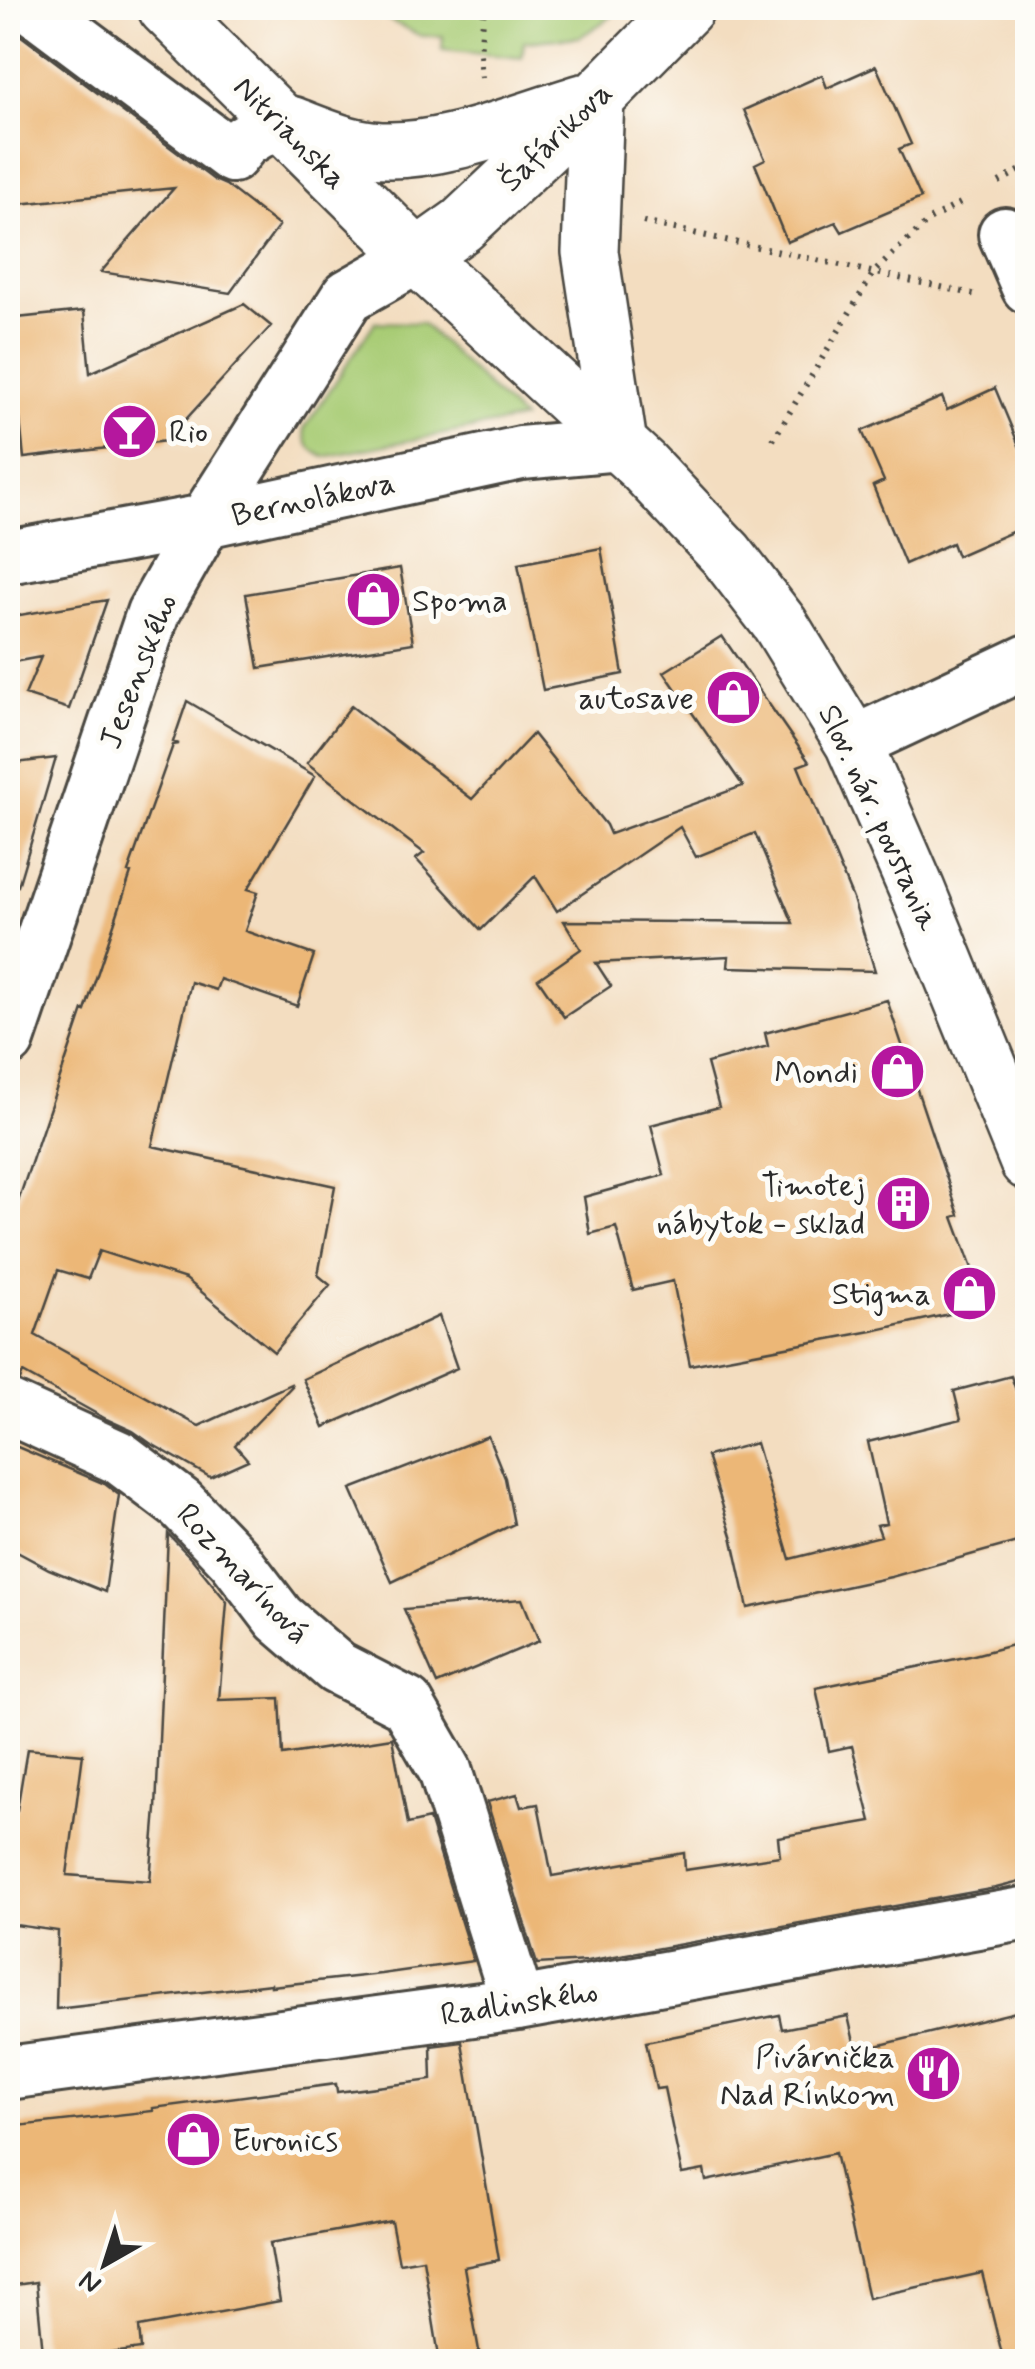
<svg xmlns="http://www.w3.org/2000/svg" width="1035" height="2369" font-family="Mynerve,sans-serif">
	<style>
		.green { fill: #a8cc75; stroke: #6a7c50; stroke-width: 2.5 }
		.building { fill: #ecb777 }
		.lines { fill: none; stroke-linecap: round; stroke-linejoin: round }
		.minor-casing { stroke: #494641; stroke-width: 58 }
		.major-casing { stroke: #494641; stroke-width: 60 }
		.path { stroke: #494641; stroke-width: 6; stroke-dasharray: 2.5 8; stroke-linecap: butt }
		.minor { stroke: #fff; stroke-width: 52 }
		.major { stroke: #fff; stroke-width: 55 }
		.labels { text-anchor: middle; stroke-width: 10; stroke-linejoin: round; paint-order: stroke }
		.street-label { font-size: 32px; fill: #2b2b2b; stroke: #fdfcf7 }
		.poi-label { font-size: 32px; fill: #2b2b2b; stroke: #fdfcf7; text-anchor: end }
	</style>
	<rect width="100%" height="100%" fill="#fdfcf7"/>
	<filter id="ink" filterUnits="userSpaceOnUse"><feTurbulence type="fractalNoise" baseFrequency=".01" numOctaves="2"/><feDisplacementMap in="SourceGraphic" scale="20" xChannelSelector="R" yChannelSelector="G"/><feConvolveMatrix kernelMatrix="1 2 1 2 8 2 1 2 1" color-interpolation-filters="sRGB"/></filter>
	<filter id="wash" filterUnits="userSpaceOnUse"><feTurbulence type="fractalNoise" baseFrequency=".0048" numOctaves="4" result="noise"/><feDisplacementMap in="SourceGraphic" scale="40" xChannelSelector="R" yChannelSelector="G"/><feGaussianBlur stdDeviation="2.25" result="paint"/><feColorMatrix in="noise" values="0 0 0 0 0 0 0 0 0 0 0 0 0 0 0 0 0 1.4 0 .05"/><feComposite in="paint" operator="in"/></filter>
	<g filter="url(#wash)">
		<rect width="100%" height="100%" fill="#f3ddc0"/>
		<path class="green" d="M365,8H620L611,17L580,37L524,42L522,58L442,50L443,36H421Z
			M375,322L422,323L522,419L324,457C311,451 305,444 304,429Z"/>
		<g id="blocks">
			<path class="building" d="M8,21L16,32L214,180L226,185L279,226L230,293L101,272L174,188L8,205Z
				M876,66L911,144L899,149L921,198L842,232L836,222L787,242L755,164L765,159L744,110L822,75L827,88Z
				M244,304L271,326L166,441L24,458L14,362L8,363V319L84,311L90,373Z
				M995,388L1028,467V525L957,556L952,543L905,564L873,486L884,481L862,431L942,397L947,410Z
				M601,548L623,674L543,690L518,564Z
				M400,568L413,643L259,668L246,594Z
				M107,600L69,709L25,695L41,657L8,663V617Z
				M722,636L809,762L798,766L853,899L875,971L728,967L729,956L596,963L611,986L564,1017L538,979L581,949L564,921L793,923L755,833L696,857L680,827L557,911L535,876L481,930L416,859L424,853L307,763L351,706L472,799L533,734L606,825L610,834L743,786L664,672Z
				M187,701L315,776L248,889L258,892L245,931L314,955L297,1006L220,979L216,990L191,982L152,1146L335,1186L318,1275L330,1285L274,1352L186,1279L99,1251L88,1279L58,1270L35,1335L199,1426L291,1384L292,1386L235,1445L248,1460L210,1477L150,1443L133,1431L106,1419L23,1373L20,1380L8,1377V1231L83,1010L85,1011L131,873L128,872L173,745L179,744L173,742Z
				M56,758L18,886L8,884V764Z
				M887,1000L959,1215L953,1217L986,1306L872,1331L690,1365L673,1281L633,1290L616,1227L590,1234L584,1197L664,1175L651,1125L719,1107L707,1063L768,1046L765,1033Z
				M439,1316L457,1368L324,1427L303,1379Z
				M1011,1376L1028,1424V1539L891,1577L748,1608L732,1536L707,1456L756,1443L790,1559L881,1536L877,1525L886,1523L868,1442L961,1419L954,1391Z
				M488,1436L505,1478L514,1524L392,1582L351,1489Z
				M8,1443L105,1484L119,1495L105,1592L49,1569L8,1547Z
				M168,1534L192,1559L227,1602L219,1700L280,1698L283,1755L392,1738L408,1824L429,1819L473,1961L381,1974L271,1986V1984L56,2009L58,1931L8,1924V1808L17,1810L27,1749L83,1754L67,1875L150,1881L156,1809Z
				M522,1599L539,1641L437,1684L404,1609Z
				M1028,1641V1880L996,1888L587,1961L537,1964L487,1802L517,1794L521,1807L538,1804L552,1876L684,1853L685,1870L780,1856L778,1837L871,1821L852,1746L829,1751L816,1688L970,1656Z
				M1028,2009V2362H1004L982,2273L868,2298L835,2153L706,2181L704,2170L682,2174L664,2088L656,2089L646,2042L779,2015L782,2029L848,2016L856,2051Z
				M462,2042L499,2260L464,2267L481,2362H440L423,2259L399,2263L391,2221L270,2243L280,2301L139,2327L141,2349L44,2362L36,2282L8,2286V2127L153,2111V2108L336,2084L337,2092L432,2080L431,2046Z"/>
		</g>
	</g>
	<g filter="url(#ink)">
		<use href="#blocks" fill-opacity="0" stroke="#494641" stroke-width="2.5"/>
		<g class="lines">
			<defs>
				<path id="minor" d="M34,8L232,156L244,141L279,120
					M1005,234L1028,287
					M8,557L205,521L521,453L619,444
					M853,743L1028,661
					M8,1040L153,613L205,521L348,296L417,257
					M8,1407L120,1458L181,1504L234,1559L279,1618L337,1668L407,1704L445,1770L518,2004
					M8,2073L518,2004L1028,1913"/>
				<path id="major" d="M166,8L417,257L643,466L726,554L780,624L853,743L917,890L1028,1162
					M596,99L590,252L619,444
					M290,124C317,134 343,146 372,149C434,157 523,120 583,102
					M417,257L462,225L596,99L686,8"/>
			</defs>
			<use href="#minor" class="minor-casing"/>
			<use href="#major" class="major-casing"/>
			<path class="path" d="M487,8L545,14L552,8
				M482,78L480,54L484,8
				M999,182L1028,166
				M643,222L977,295
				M773,440L874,272L929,220L966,200"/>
			<use href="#minor" class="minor"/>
			<use href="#major" class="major"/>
		</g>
	</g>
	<defs>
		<symbol id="bar-disc" viewBox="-11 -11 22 22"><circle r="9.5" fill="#b5179e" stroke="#fdfcf7"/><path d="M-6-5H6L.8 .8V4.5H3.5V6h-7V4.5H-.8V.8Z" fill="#fff"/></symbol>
		<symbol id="shop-disc" viewBox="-11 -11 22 22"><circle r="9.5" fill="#b5179e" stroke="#fdfcf7"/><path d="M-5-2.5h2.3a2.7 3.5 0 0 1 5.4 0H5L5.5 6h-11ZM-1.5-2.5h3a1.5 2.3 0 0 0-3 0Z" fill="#fff"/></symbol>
		<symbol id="building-disc" viewBox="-11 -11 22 22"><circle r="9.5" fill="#b5179e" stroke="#fdfcf7"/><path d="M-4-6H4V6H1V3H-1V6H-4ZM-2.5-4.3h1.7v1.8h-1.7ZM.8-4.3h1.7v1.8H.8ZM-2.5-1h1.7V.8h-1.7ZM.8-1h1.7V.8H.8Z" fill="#fff"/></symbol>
		<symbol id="restaurant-disc" viewBox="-11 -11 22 22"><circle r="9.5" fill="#b5179e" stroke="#fdfcf7"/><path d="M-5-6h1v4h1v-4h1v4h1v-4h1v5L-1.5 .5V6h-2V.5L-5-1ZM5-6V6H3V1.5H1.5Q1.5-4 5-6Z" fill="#fff"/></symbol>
	</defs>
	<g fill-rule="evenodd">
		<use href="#bar-disc" x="98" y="400" width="63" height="63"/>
		<use href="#shop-disc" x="342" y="568" width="63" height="63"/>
		<use href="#shop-disc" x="702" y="666" width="63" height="63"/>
		<use href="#shop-disc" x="866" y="1040" width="63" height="63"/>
		<use href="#building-disc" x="872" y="1172" width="63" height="63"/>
		<use href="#shop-disc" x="938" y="1262" width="63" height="63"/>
		<use href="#restaurant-disc" x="902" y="2042" width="63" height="63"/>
		<use href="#shop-disc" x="162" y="2108" width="63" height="63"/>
	</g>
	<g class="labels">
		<g class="street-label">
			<text transform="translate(291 132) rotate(45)" y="11">Nitrianska</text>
			<text transform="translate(555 136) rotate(-44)" y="11">Šafárikova</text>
			<text transform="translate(313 498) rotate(-12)" y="11">Bernolákova</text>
			<text transform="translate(137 671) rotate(-69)" y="11">Jesenského</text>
			<text transform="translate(880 817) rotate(65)" y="11">Slov. nár. povstania</text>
			<text transform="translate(244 1573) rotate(47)" y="11">Rozmarínová</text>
			<text transform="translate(519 2002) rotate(-9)" y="11">Radlinského</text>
		</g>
		<g class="poi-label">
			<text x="169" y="442" text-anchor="start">Rio</text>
			<text x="412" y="611" text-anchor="start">Spoma</text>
			<text x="694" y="708">autosave</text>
			<text x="858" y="1083">Mondi</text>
			<text x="865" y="1196">Timotej<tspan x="865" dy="37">nábytok - sklad</tspan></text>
			<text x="931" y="1304">Stigma</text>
			<text x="895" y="2067">Pivárnička<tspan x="895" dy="37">Nad Rínkom</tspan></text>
			<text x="232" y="2150" text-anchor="start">Euronics</text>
		</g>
	</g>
	<rect width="1035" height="2369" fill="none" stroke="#fdfcf7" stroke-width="40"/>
	<g transform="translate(105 2264) rotate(219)" stroke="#fdfcf7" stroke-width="8" paint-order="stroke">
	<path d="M0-8L18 38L0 25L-18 38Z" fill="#2b2b2b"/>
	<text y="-15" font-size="28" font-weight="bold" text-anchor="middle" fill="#2b2b2b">N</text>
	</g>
</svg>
